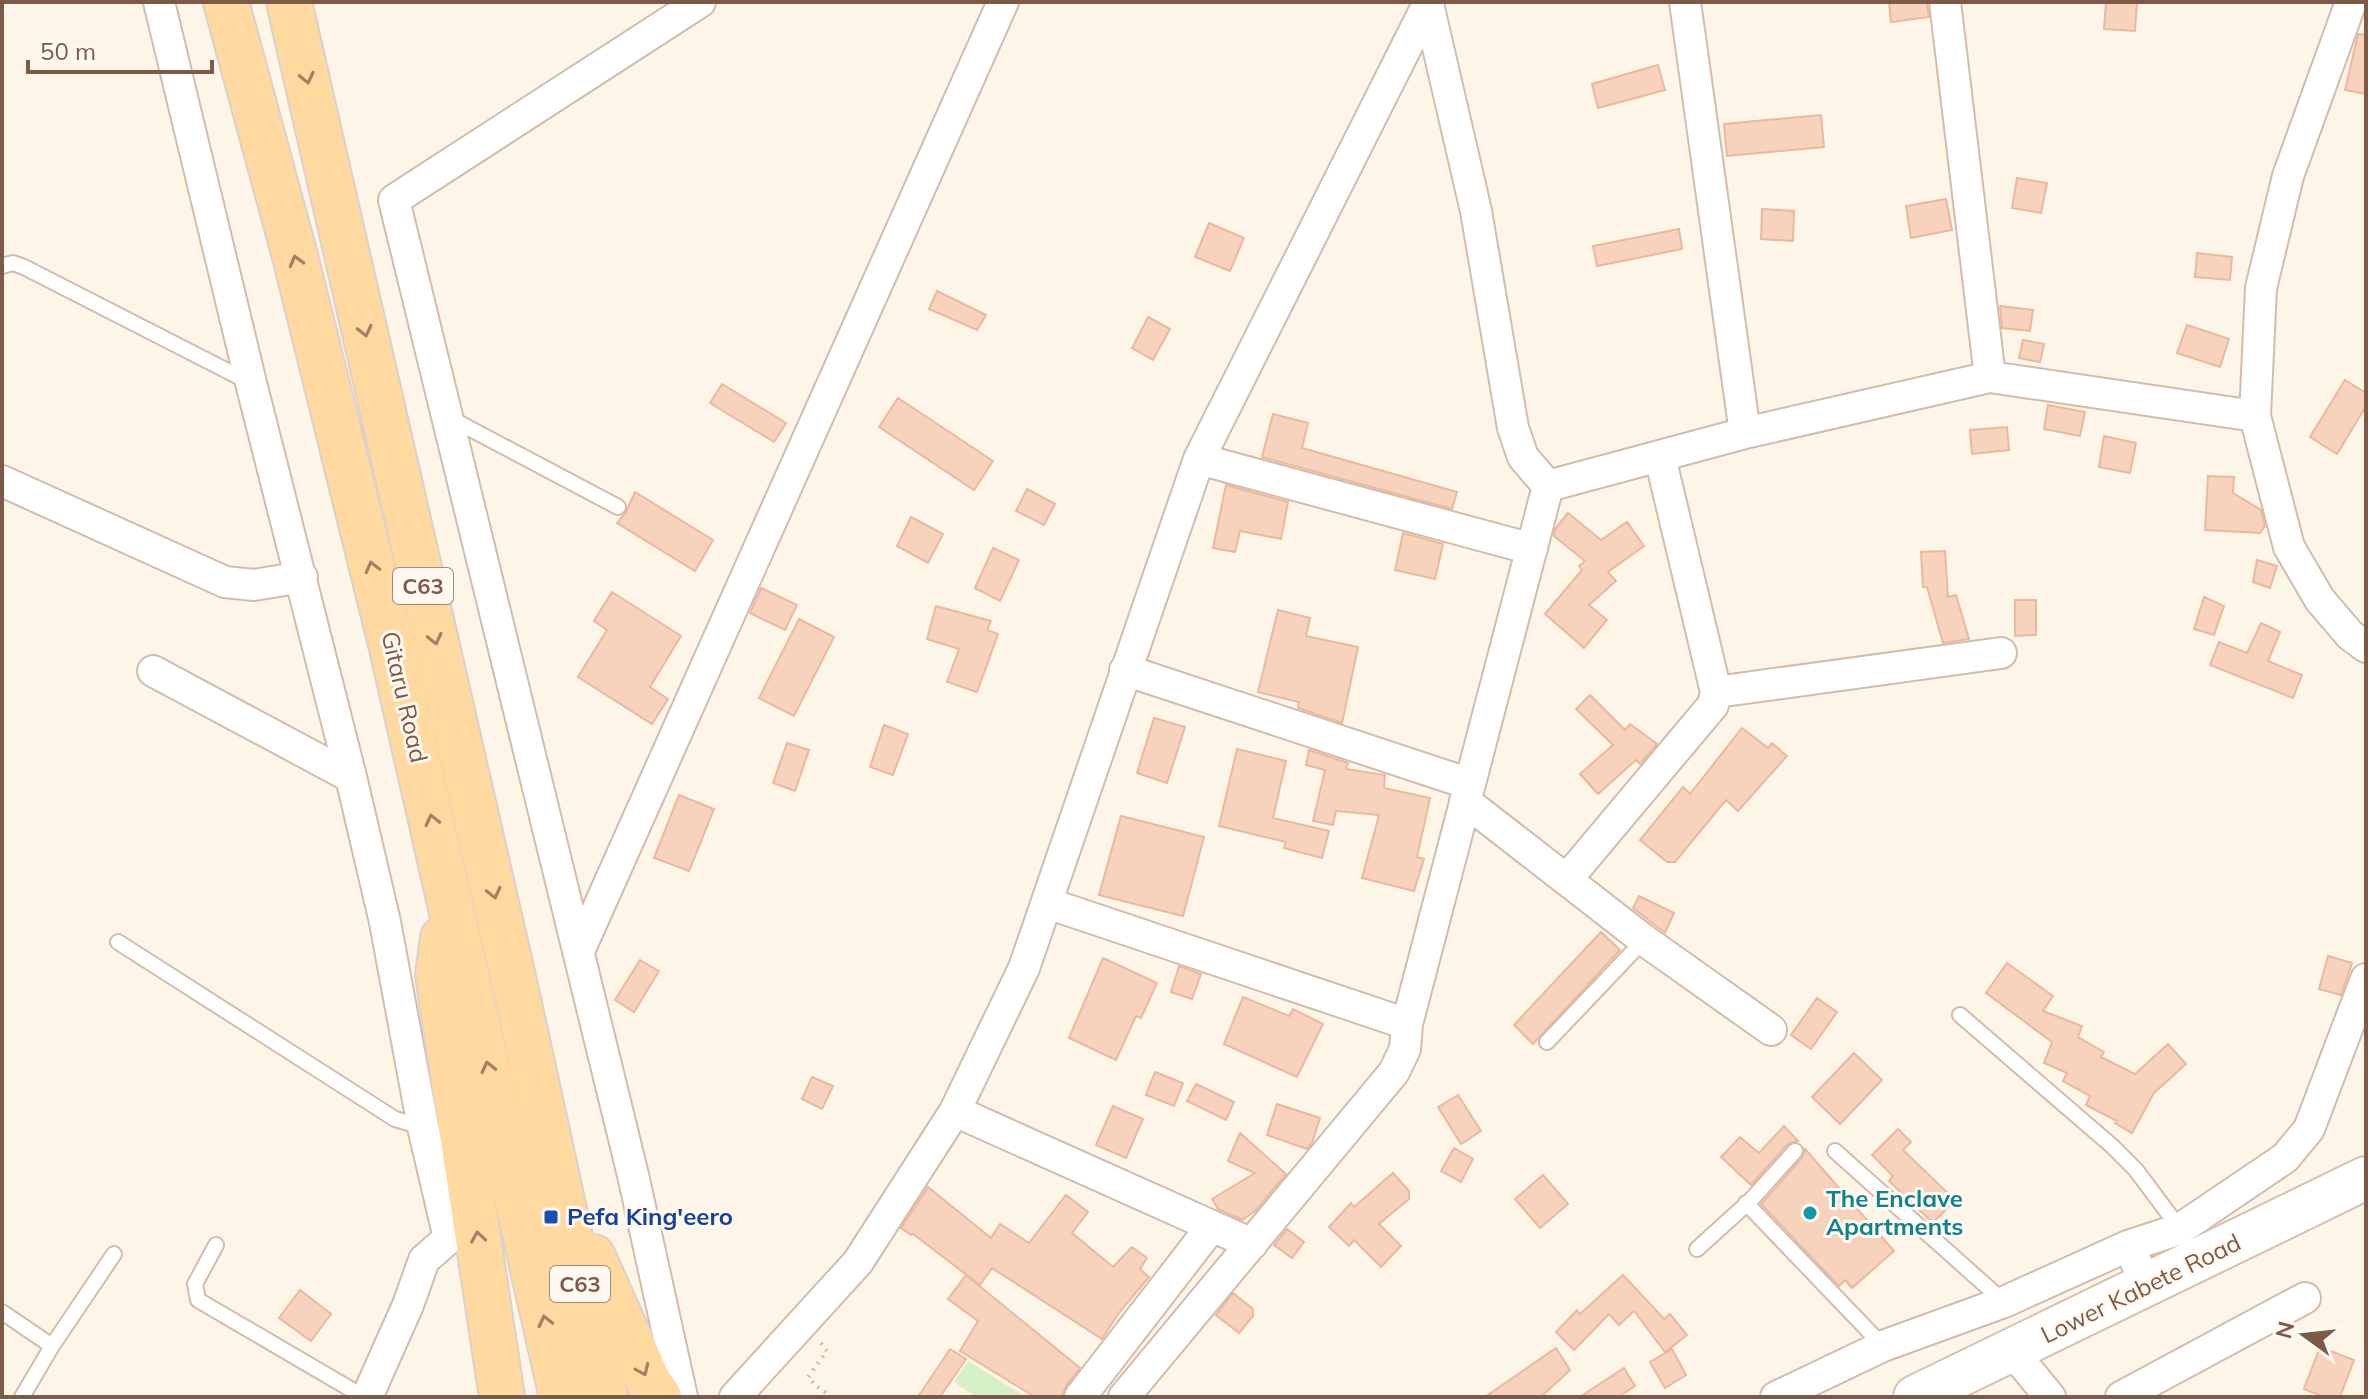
<svg xmlns="http://www.w3.org/2000/svg" width="2368" height="1399" font-family="Mulish,sans-serif">
	<style>
		.green { fill: #d7efc5 }
		.building { fill: #f7d3bd; stroke: #ebb89c; stroke-width: 2 }
		.lines { fill: none; stroke-linecap: round; stroke-linejoin: round }
		.service-casing { stroke: #d3bcac; stroke-width: 18 }
		.minor-casing { stroke: #d3bcac; stroke-width: 34 }
		.secondary-casing { stroke: #d9bfac; stroke-width: 46 }
		.primary-casing { stroke: #dbd1cc; stroke-width: 48 }
		.path { stroke: #ddb69f; stroke-width: 4; stroke-dasharray: 2 6; stroke-linecap: butt }
		.service { stroke: #fff; stroke-width: 14 }
		.minor { stroke: #fff; stroke-width: 30 }
		.secondary { stroke: #fff; stroke-width: 42 }
		.primary { stroke: #ffd99f; stroke-width: 44 }
		.oneway { stroke: #a48062 }
		.culture-dot { fill: #0f9aa8; stroke: #fff9f1; stroke-width: 3 }
		.transit-dot { fill: #1a4fb4; stroke: #fff9f1; stroke-width: 3 }
		.labels { text-anchor: middle; stroke-width: 6; stroke-linejoin: round; paint-order: stroke }
		.shield { fill: #fff9f1; stroke: #a48a7b; stroke-width: 2 }
		.shield-label { font-size: 22px; font-weight: bold; fill: #7d5a48 }
		.street-label { font-size: 24px; fill: #7d5a48; stroke: #fff9f1 }
		.culture-label { font-size: 24px; font-weight: bold; fill: #0d838f; stroke: #fff9f1; text-anchor: start }
		.transit-label { font-size: 24px; font-weight: bold; fill: #164399; stroke: #fff9f1; text-anchor: start }
	</style>
	<rect width="100%" height="100%" fill="#fef5e9"/>
	<path class="green" d="M968,1361L1026,1397H976L954,1382Z"/>
	<path class="building" d="M1889,2H1927L1929,17L1891,22Z
		M2106,2H2137L2135,31L2104,29Z
		M2358,34L2366,35V94L2345,90Z
		M1658,65L1665,90L1598,108L1592,84Z
		M1821,115L1824,147L1727,156L1724,124Z
		M2017,178L2047,183L2041,213L2012,208Z
		M1946,199L1952,230L1911,238L1906,206Z
		M1762,209L1794,211L1793,241L1761,239Z
		M1209,223L1244,238L1230,271L1195,257Z
		M1679,229L1682,249L1597,266L1593,246Z
		M2197,253L2232,257L2230,280L2195,277Z
		M937,291L986,315L977,330L929,309Z
		M2000,306L2033,310L2030,331L2002,328Z
		M1148,317L1170,329L1153,360L1132,348Z
		M2187,325L2229,339L2220,367L2177,353Z
		M2023,340L2044,344L2040,362L2019,358Z
		M2345,380L2366,393V406L2337,454L2310,437Z
		M722,384L786,423L774,442L710,403Z
		M898,398L993,461L974,490L879,427Z
		M2048,405L2085,412L2080,436L2044,429Z
		M1273,414L1308,423L1302,448L1457,492L1452,509L1262,457Z
		M2007,427L2009,450L1972,454L1970,430Z
		M2104,436L2136,443L2130,473L2099,467Z
		M2208,476L2234,477L2233,493L2261,510L2265,526L2260,533L2205,530Z
		M1226,485L1288,502L1281,539L1240,531L1235,552L1213,548Z
		M1027,489L1055,504L1044,525L1016,511Z
		M635,492L713,540L695,571L617,523L626,512Z
		M1568,513L1601,540L1627,522L1644,546L1608,572L1616,581L1589,605L1607,620L1584,648L1545,614L1582,570L1579,566L1585,561L1554,536L1555,529Z
		M911,517L943,534L928,563L897,546Z
		M1403,533L1443,544L1435,579L1395,570Z
		M993,548L1019,560L1000,601L975,588Z
		M1945,551L1948,597L1956,595L1969,639L1943,643L1927,587H1923L1921,552Z
		M2257,560L2277,566L2270,588L2253,582Z
		M761,588L797,605L785,630L750,613Z
		M612,592L681,636L650,687L668,699L652,724L578,677L607,630L594,621Z
		M2204,597L2224,606L2214,635L2194,629Z
		M2015,600H2036V635L2015,636Z
		M936,606L991,621L987,630L998,634L977,692L947,682L959,649L927,639Z
		M1278,610L1310,618L1306,636L1358,647L1342,723L1298,708L1299,702L1258,692Z
		M799,619L834,637L794,716L759,698Z
		M2261,623L2280,632L2268,661L2302,675L2293,698L2210,665L2219,642L2247,653Z
		M1590,695L1625,730L1630,724L1657,744L1640,764L1636,760L1598,794L1580,774L1613,745L1576,709Z
		M1154,718L1185,727L1167,783L1137,773Z
		M884,725L908,734L893,775L870,767Z
		M1742,728L1768,748L1772,743L1787,756L1738,811L1726,800L1675,862H1667L1640,840L1683,787L1690,794Z
		M787,743L809,750L795,791L773,783Z
		M1237,749L1286,761L1273,818L1329,831L1322,858L1284,848L1286,842L1219,826Z
		M1309,750L1348,763L1346,769L1385,775L1384,788L1430,798L1417,857L1424,859L1414,891L1362,878L1379,815L1336,811L1333,825L1313,821L1325,770L1306,765Z
		M679,795L714,809L689,871L654,858Z
		M1121,816L1204,837L1183,916L1099,895Z
		M1639,896L1674,913L1665,933L1633,908Z
		M1601,932L1620,950L1533,1044L1514,1025Z
		M2328,956L2352,963L2341,995L2319,989Z
		M1103,958L1157,983L1141,1018L1136,1016L1116,1060L1069,1038Z
		M640,960L659,971L634,1012L615,1000Z
		M2007,963L2053,996L2043,1011L2082,1026L2078,1037L2104,1052L2101,1057L2135,1074L2168,1044L2186,1064L2154,1093L2132,1133L2115,1123L2117,1121L2086,1105L2090,1096L2063,1081L2067,1073L2044,1063L2052,1042L1986,993Z
		M1179,966L1201,974L1192,999L1171,992Z
		M1243,997L1289,1016L1293,1009L1323,1024L1297,1077L1224,1044Z
		M1817,998L1837,1012L1811,1049L1791,1035Z
		M1854,1053L1882,1080L1840,1124L1812,1097Z
		M1155,1072L1183,1083L1174,1106L1146,1095Z
		M812,1077L833,1086L822,1109L802,1099Z
		M1196,1084L1234,1102L1226,1120L1187,1101Z
		M1458,1095L1481,1131L1461,1144L1438,1107Z
		M1277,1104L1320,1118L1312,1143L1307,1149L1267,1135Z
		M1113,1106L1143,1119L1126,1158L1096,1145Z
		M1784,1126L1798,1141L1788,1144L1751,1185L1721,1157L1740,1137L1759,1153Z
		M1898,1129L1911,1142L1903,1150L1955,1200L1933,1223L1889,1181L1893,1176L1872,1155Z
		M1240,1133L1286,1174L1255,1211L1242,1220L1218,1209L1212,1199L1255,1173L1228,1161Z
		M1454,1148L1473,1159L1461,1182L1441,1171Z
		M1805,1149L1894,1251L1852,1288L1845,1280L1839,1286L1761,1204L1802,1158Z
		M1393,1173L1409,1191V1199L1379,1224L1401,1246L1381,1267L1354,1240L1349,1246L1329,1227L1351,1203L1354,1207Z
		M1543,1175L1568,1204L1540,1228L1515,1199Z
		M928,1187L991,1238L1000,1224L1029,1243L1066,1195L1088,1212L1072,1233L1113,1267L1132,1247L1147,1258L1140,1269L1149,1277L1118,1314L1102,1339L992,1268L980,1285L913,1234L911,1235L901,1228Z
		M1287,1229L1304,1242L1292,1258L1274,1245Z
		M966,1275L1080,1368L1066,1386L1062,1397H1035L960,1351L978,1321L948,1299Z
		M1623,1275L1664,1319L1670,1314L1687,1335L1665,1352L1634,1311L1619,1325L1609,1314L1574,1350L1556,1332L1577,1310L1580,1314Z
		M300,1290L331,1314L311,1341L279,1318Z
		M1233,1293L1253,1309V1316L1239,1333L1216,1315Z
		M2320,1347L2354,1360L2340,1397H2324L2304,1389Z
		M1556,1348L1570,1370L1541,1397H1485Z
		M950,1349L966,1359L940,1397H918Z
		M1672,1349L1686,1375L1665,1388L1650,1362Z
		M1624,1368L1635,1386L1618,1397H1580Z"/>
	<g class="lines">
		<defs>
			<path id="service" d="M2,266L13,263L24,267L251,383
				M448,417L618,507
				M118,942L395,1119L422,1127
				M1960,1015L2112,1146L2136,1170L2180,1229
				M1547,1042L1644,940
				M1835,1151L2003,1301
				M1746,1203L1883,1346
				M216,1245L195,1284L198,1300L364,1397
				M1697,1249L1750,1201L1795,1151
				M2,1312L52,1346
				M22,1397L52,1346L114,1254"/>
			<path id="minor" d="M159,2L251,383L351,777L385,922L423,1127L449,1238L424,1260L408,1305L367,1397
				M1685,2L1745,433
				M1945,2L1990,377
				M2351,2L2288,176L2261,288L2255,416L2289,547L2320,600L2350,635L2366,647
				M1428,4L1476,211L1513,428L1523,457L1548,486
				M1199,459L1532,549
				M2,481L225,582L254,585L302,577
				M1125,670L1470,784
				M153,671L351,777
				M1716,692L2001,653
				M1465,801L1644,940L1771,1030
				M1567,879L1713,705L1716,692L1660,457
				M1047,903L1407,1024
				M579,951L1003,2
				M955,1111L1252,1244
				M2148,1286L2128,1246L2180,1229L2285,1158L2309,1129L2366,979
				M2013,1352L2050,1397
				M682,1397L633,1175L394,200L700,2
				M735,1397L858,1262L955,1111L1024,968L1199,459L1429,2
				M1080,1397L1212,1226
				M1124,1397L1394,1072L1405,1049L1407,1024L1548,486L1745,433L1990,377L2255,416
				M1776,1397L1883,1346L2004,1302L2128,1246
				M2121,1397L2305,1298"/>
			<path id="secondary" d="M1915,1397L2366,1178"/>
			<path id="primary" d="M226,2L296,260L392,648L562,1397
				M289,2L515,986L605,1397
				M443,938L438,975L502,1397
				M593,1257L649,1383L659,1397"/>
		</defs>
		<use href="#service" class="service-casing"/>
		<use href="#minor" class="minor-casing"/>
		<use href="#secondary" class="secondary-casing"/>
		<use href="#primary" class="primary-casing"/>
		<path class="path" d="M821,1343L827,1351L808,1377L815,1385L832,1397"/>
		<use href="#service" class="service"/>
		<use href="#minor" class="minor"/>
		<use href="#secondary" class="secondary"/>
		<use href="#primary" class="primary"/>
	</g>
	<defs><path id="oneway-chevron" d="M-2-3.5L2.5 0L-2 3.5" fill="none" stroke-width="1.6" stroke-linecap="round" stroke-linejoin="round" transform="scale(2)"/></defs>
	<g class="oneway">
		<use href="#oneway-chevron" transform="translate(307 78) rotate(77)"/>
		<use href="#oneway-chevron" transform="translate(296 261) rotate(-105)"/>
		<use href="#oneway-chevron" transform="translate(365 331) rotate(77)"/>
		<use href="#oneway-chevron" transform="translate(372 567) rotate(-104)"/>
		<use href="#oneway-chevron" transform="translate(435 639) rotate(77)"/>
		<use href="#oneway-chevron" transform="translate(432 820) rotate(-103)"/>
		<use href="#oneway-chevron" transform="translate(494 893) rotate(77)"/>
		<use href="#oneway-chevron" transform="translate(488 1067) rotate(-103)"/>
		<use href="#oneway-chevron" transform="translate(478 1237) rotate(-99)"/>
		<use href="#oneway-chevron" transform="translate(545 1321) rotate(-103)"/>
		<use href="#oneway-chevron" transform="translate(643 1370) rotate(66)"/>
	</g>
	<circle class="culture-dot" cx="1810" cy="1213" r="8"/>
	<rect class="transit-dot" x="543" y="1209" width="16" height="16" rx="4"/>
	<g class="labels">
		<g class="shield">
			<rect x="393" y="568" width="60" height="36" rx="6"/>
			<rect x="550" y="1266" width="60" height="36" rx="6"/>
		</g>
		<g class="shield-label">
			<text x="423" y="594">C63</text>
			<text x="580" y="1292">C63</text>
		</g>
		<g class="street-label">
			<text transform="translate(404 697) rotate(77)" y="8">Gitaru Road</text>
			<text transform="translate(2141 1289) rotate(-26)" y="8">Lower Kabete Road</text>
		</g>
		<g class="culture-label">
			<text x="1826" y="1207">The Enclave<tspan x="1826" dy="28">Apartments</tspan></text>
		</g>
		<g class="transit-label">
			<text x="567" y="1225">Pefa King'eero</text>
		</g>
	</g>
	<rect width="2368" height="1399" fill="none" stroke="#7d5a48" stroke-width="8"/>
	<g transform="translate(2304 1335) rotate(285)" stroke="#fff9f1" stroke-width="6" paint-order="stroke">
	<path d="M0-6L14 30L0 20L-14 30Z" fill="#7d5a48"/>
	<text y="-12" font-size="22" font-weight="bold" text-anchor="middle" fill="#7d5a48">N</text>
	</g>
	<path d="M28 60v12h184v-12" fill="none" stroke="#7d5a48" stroke-width="4"/>
	<text x="40" y="60" font-size="24" fill="#7d5a48" stroke="#fff9f1" stroke-width="6" paint-order="stroke">50 m</text>
</svg>
